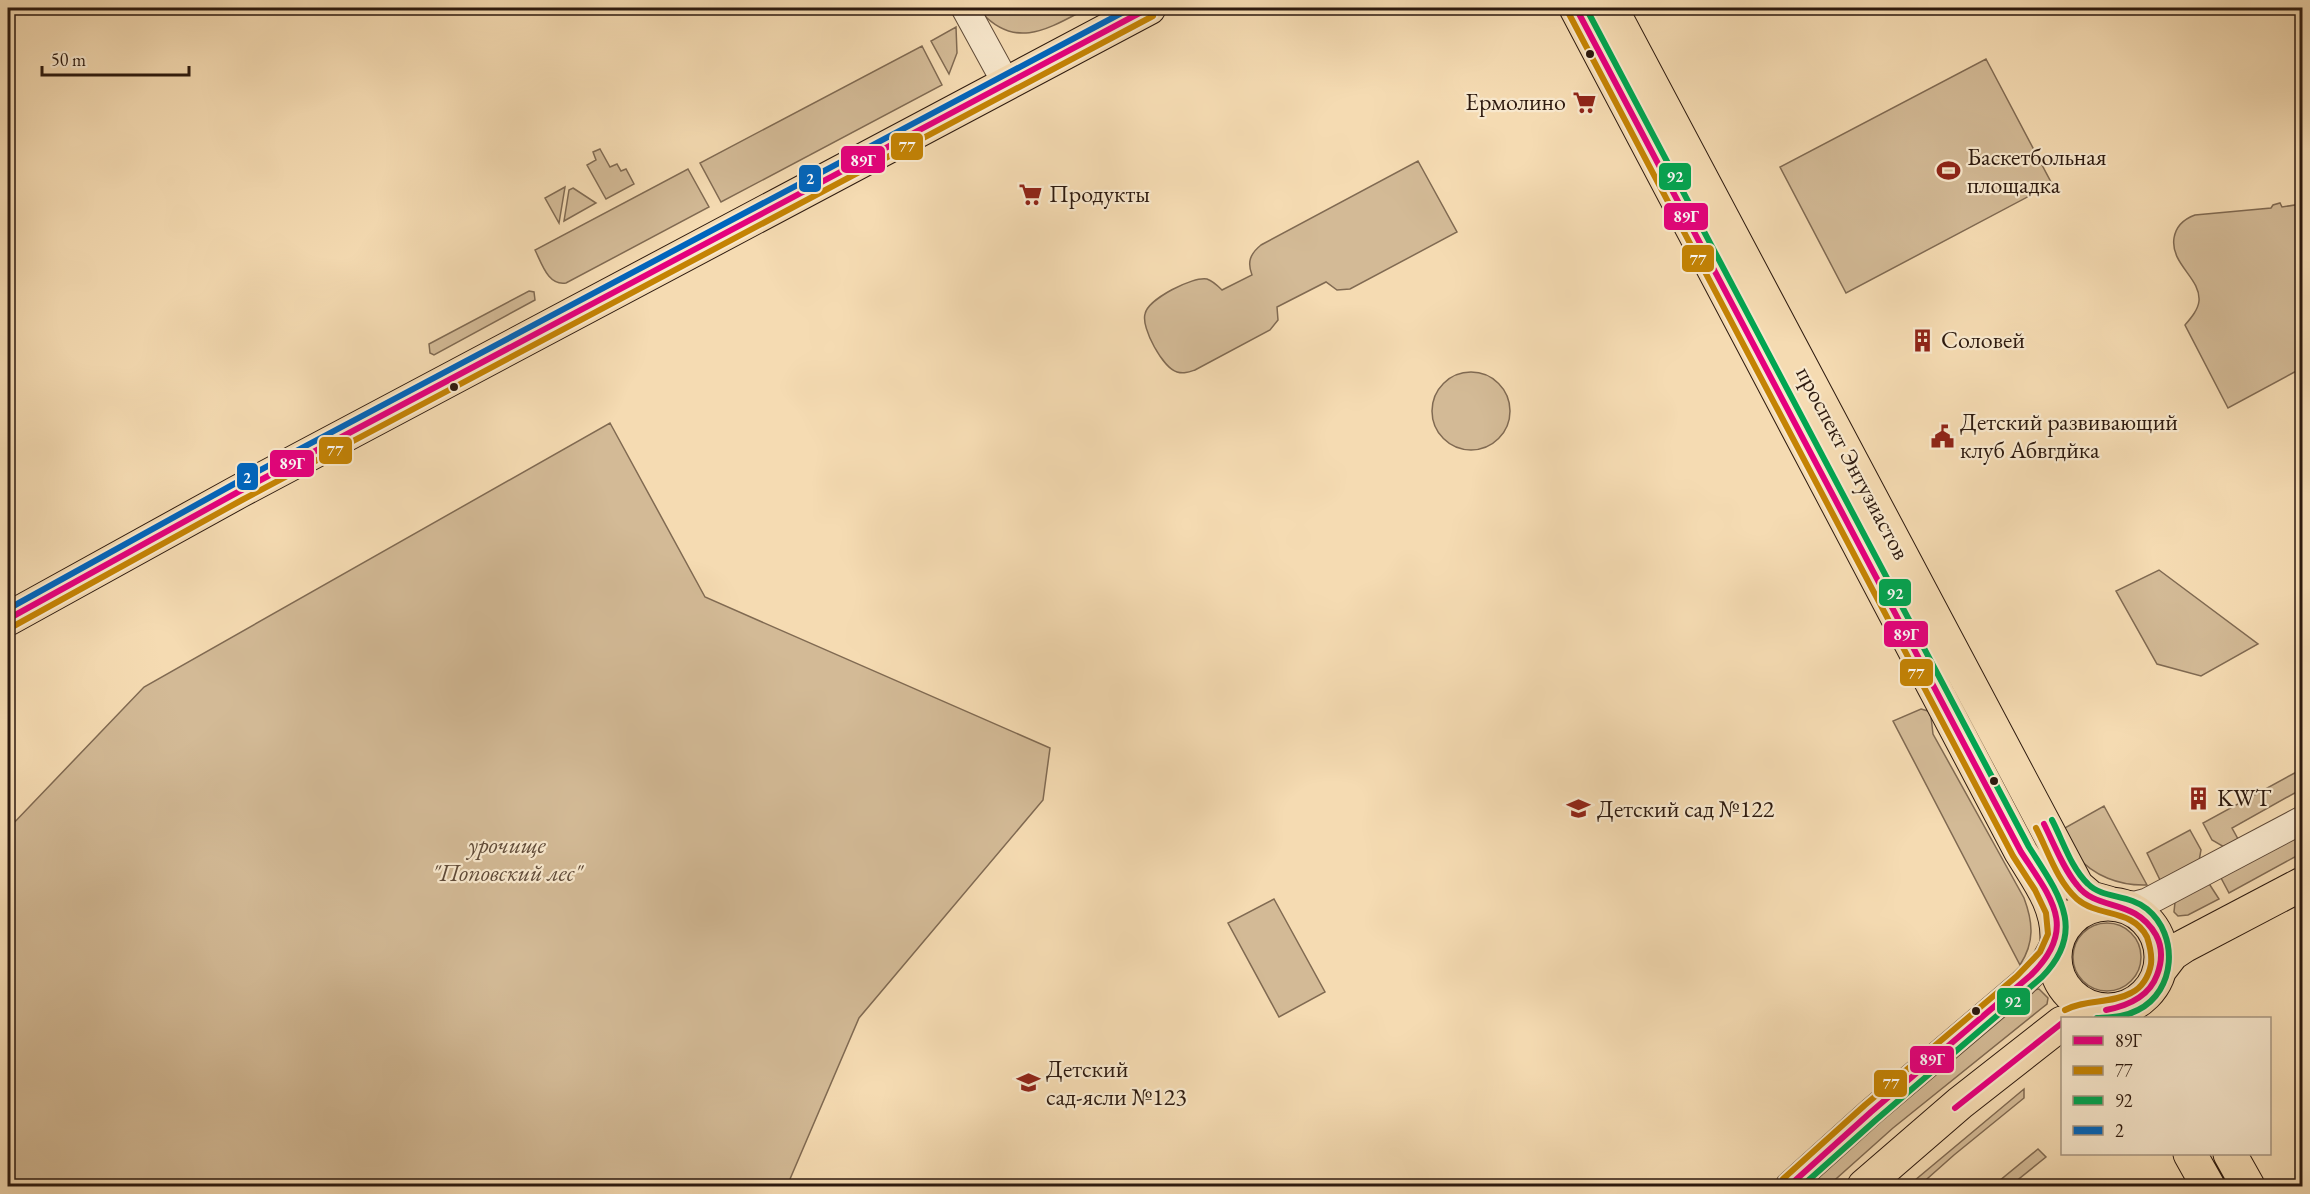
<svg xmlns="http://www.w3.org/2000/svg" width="2310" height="1194" font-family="'EB Garamond',serif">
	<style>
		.green { fill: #d3ba96; stroke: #806a52; stroke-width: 1.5 }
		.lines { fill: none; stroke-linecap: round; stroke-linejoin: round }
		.minor-casing { stroke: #5f4a38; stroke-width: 29 }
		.major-casing { stroke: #2d1a0f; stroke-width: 35 }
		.minor { stroke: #f8e8cd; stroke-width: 27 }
		.major { stroke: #f5dbb2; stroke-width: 33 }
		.bus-1-casing { stroke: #f8e8cd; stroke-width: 10 }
		.bus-2-casing { stroke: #f8e8cd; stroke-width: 10 }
		.bus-3-casing { stroke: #f8e8cd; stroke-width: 10 }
		.bus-4-casing { stroke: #f8e8cd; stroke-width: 10 }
		.bus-1 { stroke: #e5007d; stroke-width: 6 }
		.bus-2 { stroke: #c48304; stroke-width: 6 }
		.bus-3 { stroke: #00a651; stroke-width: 6 }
		.bus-4 { stroke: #0065bd; stroke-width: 6 }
		.bus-dot { fill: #2d1a0f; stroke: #f8e8cd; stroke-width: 2 }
		.labels { text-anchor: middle; stroke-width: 4.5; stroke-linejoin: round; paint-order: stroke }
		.poi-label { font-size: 24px; fill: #2d1a0f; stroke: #f8e8cd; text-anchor: start }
		.street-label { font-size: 24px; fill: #2d1a0f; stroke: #f8e8cd }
		.park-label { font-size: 24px; font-style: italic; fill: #5f4a38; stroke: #f8e8cd }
		.line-badge { stroke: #f8e8cd; stroke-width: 2 }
		.badge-label { font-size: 16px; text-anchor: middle; font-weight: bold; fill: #fff }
	</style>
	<rect width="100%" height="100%" fill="#f5dbb2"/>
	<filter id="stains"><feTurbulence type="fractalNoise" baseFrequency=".00333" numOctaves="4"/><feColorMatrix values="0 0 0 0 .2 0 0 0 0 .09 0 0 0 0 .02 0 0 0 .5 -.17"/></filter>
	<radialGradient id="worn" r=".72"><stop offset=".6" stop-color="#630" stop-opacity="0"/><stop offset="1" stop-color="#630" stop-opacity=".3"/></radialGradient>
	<path class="green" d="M994,8H1088C1051,27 1017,51 982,13Z
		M956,27L957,53L949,74L931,41Z
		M922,46L942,85L721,202L700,163Z
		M1986,59L2052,184L1846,293L1780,167Z
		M600,149L610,167L617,164L621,171L626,169L634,184L606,199L587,165L596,160L593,152Z
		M1418,161L1457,232L1350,289L1337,290L1326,282L1277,307L1278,320L1270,330L1195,370C1189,372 1184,374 1177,372C1163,368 1141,328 1145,314C1148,299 1193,276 1207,279C1213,281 1217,285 1222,290L1252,275C1247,262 1250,254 1261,245Z
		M688,169L709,207L566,283C548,286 542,264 535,250Z
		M565,187L559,223L545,198Z
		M573,188L596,203L564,221L569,190Z
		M2302,200V368L2228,408L2185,325C2191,318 2198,310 2199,301C2201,278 2170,264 2174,238C2176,226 2184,219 2195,215L2271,208L2273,205L2280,203L2282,207L2301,204Z
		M529,291L534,292L535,300L434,355L430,353L429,344Z
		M1432 411a39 39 0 1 1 78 0a39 39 0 1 1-78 0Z
		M610,423L705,597L1050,748L1043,800L859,1018L787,1186H8V829L144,687Z
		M2159,570L2258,644L2201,676L2157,664L2116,591Z
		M1921,709L1928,711L1931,717L1933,734L2024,898C2033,922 2035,942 2020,965L1893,721Z
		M2302,769V793L2300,790L2232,828L2238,839L2224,847L2212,840L2203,823Z
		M2104,806L2147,885C2120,886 2093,876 2076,855C2070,848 2067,838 2063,829Z
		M2190,830L2201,850L2199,861L2161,882L2147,853Z
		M2302,831V853L2229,893L2220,876Z
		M2208,882L2219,899L2188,915L2178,916L2174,912L2175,902Z
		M1274,899L1325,992L1279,1017L1228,923Z
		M2073 957a34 34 0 1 1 68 0a34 34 0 1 1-68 0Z
		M2039,989L2048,998L2047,1004L2042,1008L1893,1128L1828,1186H1803L2034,990Z
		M2024,1089V1098L1954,1155L1919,1186H1908Z
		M2038,1149L2046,1157L2010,1186H1993Z"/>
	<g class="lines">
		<defs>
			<path id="minor" d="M965,8L1006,83
				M2116,904L2136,905L2147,902L2302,820
				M1789,1186L1871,1112L2023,983L2045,961L2057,939"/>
			<path id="major" d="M1576,8L2021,852C2038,880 2058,905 2057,939
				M1611,8L2077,886L2091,898L2109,903
				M8,619L238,492L1149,8
				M2055 957a53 53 0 1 1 106 0a53 53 0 1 1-106 0Z
				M2159,971L2172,954L2184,946L2302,884
				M2190,1154L2208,1186
				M2230,1154L2248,1186
				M1864,1186L1960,1103L2062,1023"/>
		</defs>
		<use href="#minor" class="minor-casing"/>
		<use href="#major" class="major-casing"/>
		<use href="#minor" class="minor"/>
		<use href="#major" class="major"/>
		<defs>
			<path id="bus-1" d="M1576,8L2021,852C2051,898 2079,928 2031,975L1871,1112L1789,1186
				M8,619L238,492L1149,8
				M2044,824C2054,844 2063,868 2077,885C2097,912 2134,897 2156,935C2163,948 2162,962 2157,975C2149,997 2127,1006 2106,1010
				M1955,1108L2062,1023"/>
			<path id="bus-2" d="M1568,12L2013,856L2035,890L2046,913L2048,934L2040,952L2017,976L1865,1105L1783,1179
				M12,627L242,500L1153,16
				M2036,828C2048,851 2057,881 2077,899C2099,918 2132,908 2147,937C2150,946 2152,955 2151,964C2149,976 2142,988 2131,993C2111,1004 2086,999 2065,1010"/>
			<path id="bus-3" d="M1586,8L2029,847C2058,893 2088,930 2042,977L1877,1119L1802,1186
				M2052,820C2063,841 2071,868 2088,884C2103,899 2129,894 2147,909C2179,935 2176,991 2138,1010C2125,1017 2111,1017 2097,1018"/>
			<path id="bus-4" d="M8,609L234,484L1131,8"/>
		</defs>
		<use href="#bus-1" class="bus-1-casing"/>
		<use href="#bus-2" class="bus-2-casing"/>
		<use href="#bus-3" class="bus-3-casing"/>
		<use href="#bus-4" class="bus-4-casing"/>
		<use href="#bus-1" class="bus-1"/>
		<use href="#bus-2" class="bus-2"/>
		<use href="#bus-3" class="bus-3"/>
		<use href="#bus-4" class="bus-4"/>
	</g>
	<defs>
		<symbol id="supermarket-bare" viewBox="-9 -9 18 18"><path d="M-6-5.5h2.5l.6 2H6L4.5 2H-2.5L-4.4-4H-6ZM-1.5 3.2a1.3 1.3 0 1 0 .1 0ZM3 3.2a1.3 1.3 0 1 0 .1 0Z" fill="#8f2418" stroke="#f8e8cd" stroke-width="2.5" paint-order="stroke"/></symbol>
		<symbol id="stadium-bare" viewBox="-9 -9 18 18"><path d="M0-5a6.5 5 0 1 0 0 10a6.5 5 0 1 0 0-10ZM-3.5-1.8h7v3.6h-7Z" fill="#8f2418" stroke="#f8e8cd" stroke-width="2.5" paint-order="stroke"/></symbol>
		<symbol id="building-bare" viewBox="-9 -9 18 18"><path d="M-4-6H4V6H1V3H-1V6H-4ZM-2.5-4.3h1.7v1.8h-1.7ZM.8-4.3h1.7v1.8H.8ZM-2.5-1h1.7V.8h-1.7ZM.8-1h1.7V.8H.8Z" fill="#8f2418" stroke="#f8e8cd" stroke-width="2.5" paint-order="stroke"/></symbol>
		<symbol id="civic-bare" viewBox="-9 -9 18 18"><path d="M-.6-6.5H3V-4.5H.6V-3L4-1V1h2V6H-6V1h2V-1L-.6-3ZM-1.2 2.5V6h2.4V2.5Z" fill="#8f2418" stroke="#f8e8cd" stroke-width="2.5" paint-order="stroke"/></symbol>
		<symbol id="school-bare" viewBox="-9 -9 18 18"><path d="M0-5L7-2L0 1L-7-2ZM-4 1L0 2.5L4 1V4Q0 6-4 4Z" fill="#8f2418" stroke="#f8e8cd" stroke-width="2.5" paint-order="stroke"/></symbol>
	</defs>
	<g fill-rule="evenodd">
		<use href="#supermarket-bare" x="1568" y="86" width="33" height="33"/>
		<use href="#stadium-bare" x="1932" y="154" width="33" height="33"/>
		<use href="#supermarket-bare" x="1014" y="178" width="33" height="33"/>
		<use href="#building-bare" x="1906" y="324" width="33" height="33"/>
		<use href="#civic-bare" x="1926" y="420" width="33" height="33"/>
		<use href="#building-bare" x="2182" y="782" width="33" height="33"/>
		<use href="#school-bare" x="1562" y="792" width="33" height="33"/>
		<use href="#school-bare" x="1012" y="1066" width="33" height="33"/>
	</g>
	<g class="bus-dot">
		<circle cx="1590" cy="54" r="5"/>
		<circle cx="454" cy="387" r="5"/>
		<circle cx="1994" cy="781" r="5"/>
		<circle cx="1976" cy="1011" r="5"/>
	</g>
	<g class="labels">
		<g class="poi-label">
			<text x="1566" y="110" text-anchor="end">Ермолино</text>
			<text x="1967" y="165">Баскетбольная<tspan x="1967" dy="28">площадка</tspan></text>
			<text x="1049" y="202">Продукты</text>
			<text x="1941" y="348">Соловей</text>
			<text x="1960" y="430">Детский развивающий<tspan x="1960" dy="28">клуб Абвгдйка</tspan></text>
			<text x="2217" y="806">KWT</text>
			<text x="1597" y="817">Детский сад №122</text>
			<text x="1046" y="1077">Детский<tspan x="1046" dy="28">сад-ясли №123</tspan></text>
		</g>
		<g class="street-label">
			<text transform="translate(1853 463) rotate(62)" y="8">проспект Энтузиастов</text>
		</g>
		<g class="park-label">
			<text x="507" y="853">урочище<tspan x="507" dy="28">"Поповский лес"</tspan></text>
		</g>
	</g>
	<g class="line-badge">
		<rect x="890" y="132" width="34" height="29" rx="6" fill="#c48304"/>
		<rect x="840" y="145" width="46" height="29" rx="6" fill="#e5007d"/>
		<rect x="1658" y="162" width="34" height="29" rx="6" fill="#00a651"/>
		<rect x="798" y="164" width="24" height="29" rx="6" fill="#0065bd"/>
		<rect x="1663" y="202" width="46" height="29" rx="6" fill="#e5007d"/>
		<rect x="1681" y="244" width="34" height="29" rx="6" fill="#c48304"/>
		<rect x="318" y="436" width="35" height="29" rx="6" fill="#c48304"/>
		<rect x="269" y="449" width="46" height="29" rx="6" fill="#e5007d"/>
		<rect x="236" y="462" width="23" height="29" rx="6" fill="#0065bd"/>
		<rect x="1878" y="578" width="34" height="29" rx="6" fill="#00a651"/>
		<rect x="1883" y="620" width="46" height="28" rx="6" fill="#e5007d"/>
		<rect x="1899" y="658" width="35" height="29" rx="6" fill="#c48304"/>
		<rect x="1996" y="987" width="35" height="29" rx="6" fill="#00a651"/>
		<rect x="1909" y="1045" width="46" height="29" rx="6" fill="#e5007d"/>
		<rect x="1873" y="1069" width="35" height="29" rx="6" fill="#c48304"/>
	</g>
	<g class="badge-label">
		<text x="907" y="152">77</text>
		<text x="863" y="166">89Г</text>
		<text x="1675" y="182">92</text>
		<text x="810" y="184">2</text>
		<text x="1686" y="222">89Г</text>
		<text x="1698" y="265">77</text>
		<text x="335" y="456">77</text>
		<text x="292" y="469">89Г</text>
		<text x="247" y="483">2</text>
		<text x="1895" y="599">92</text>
		<text x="1906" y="640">89Г</text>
		<text x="1916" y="679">77</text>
		<text x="2013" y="1007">92</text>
		<text x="1932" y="1065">89Г</text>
		<text x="1891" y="1089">77</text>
	</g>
	<rect width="2310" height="1194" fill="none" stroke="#f5dbb2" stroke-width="30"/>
	<rect x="9" y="9" width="2292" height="1176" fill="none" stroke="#2d1a0f" stroke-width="3"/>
	<rect x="15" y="15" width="2280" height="1164" fill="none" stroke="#2d1a0f" stroke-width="1.5"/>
	<rect x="2061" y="1017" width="210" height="138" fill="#f8e8cd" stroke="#a79681" stroke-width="1.5"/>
	<rect x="2073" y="1036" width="30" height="9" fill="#e5007d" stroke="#a79681" stroke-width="1.5"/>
	<text x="2115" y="1047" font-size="18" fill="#2d1a0f">89Г</text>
	<rect x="2073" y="1066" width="30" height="9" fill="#c48304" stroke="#a79681" stroke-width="1.5"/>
	<text x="2115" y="1077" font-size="18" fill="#2d1a0f">77</text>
	<rect x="2073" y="1096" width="30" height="9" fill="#00a651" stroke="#a79681" stroke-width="1.5"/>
	<text x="2115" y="1107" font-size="18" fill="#2d1a0f">92</text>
	<rect x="2073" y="1126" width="30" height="9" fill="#0065bd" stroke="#a79681" stroke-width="1.5"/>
	<text x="2115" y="1137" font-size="18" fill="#2d1a0f">2</text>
	<path d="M42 66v9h147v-9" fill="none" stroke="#2d1a0f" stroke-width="3"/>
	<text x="51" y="66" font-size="18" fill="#2d1a0f" stroke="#f8e8cd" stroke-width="4.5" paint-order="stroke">50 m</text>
	<rect width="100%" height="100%" filter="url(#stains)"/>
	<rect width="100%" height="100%" fill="url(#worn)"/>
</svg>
